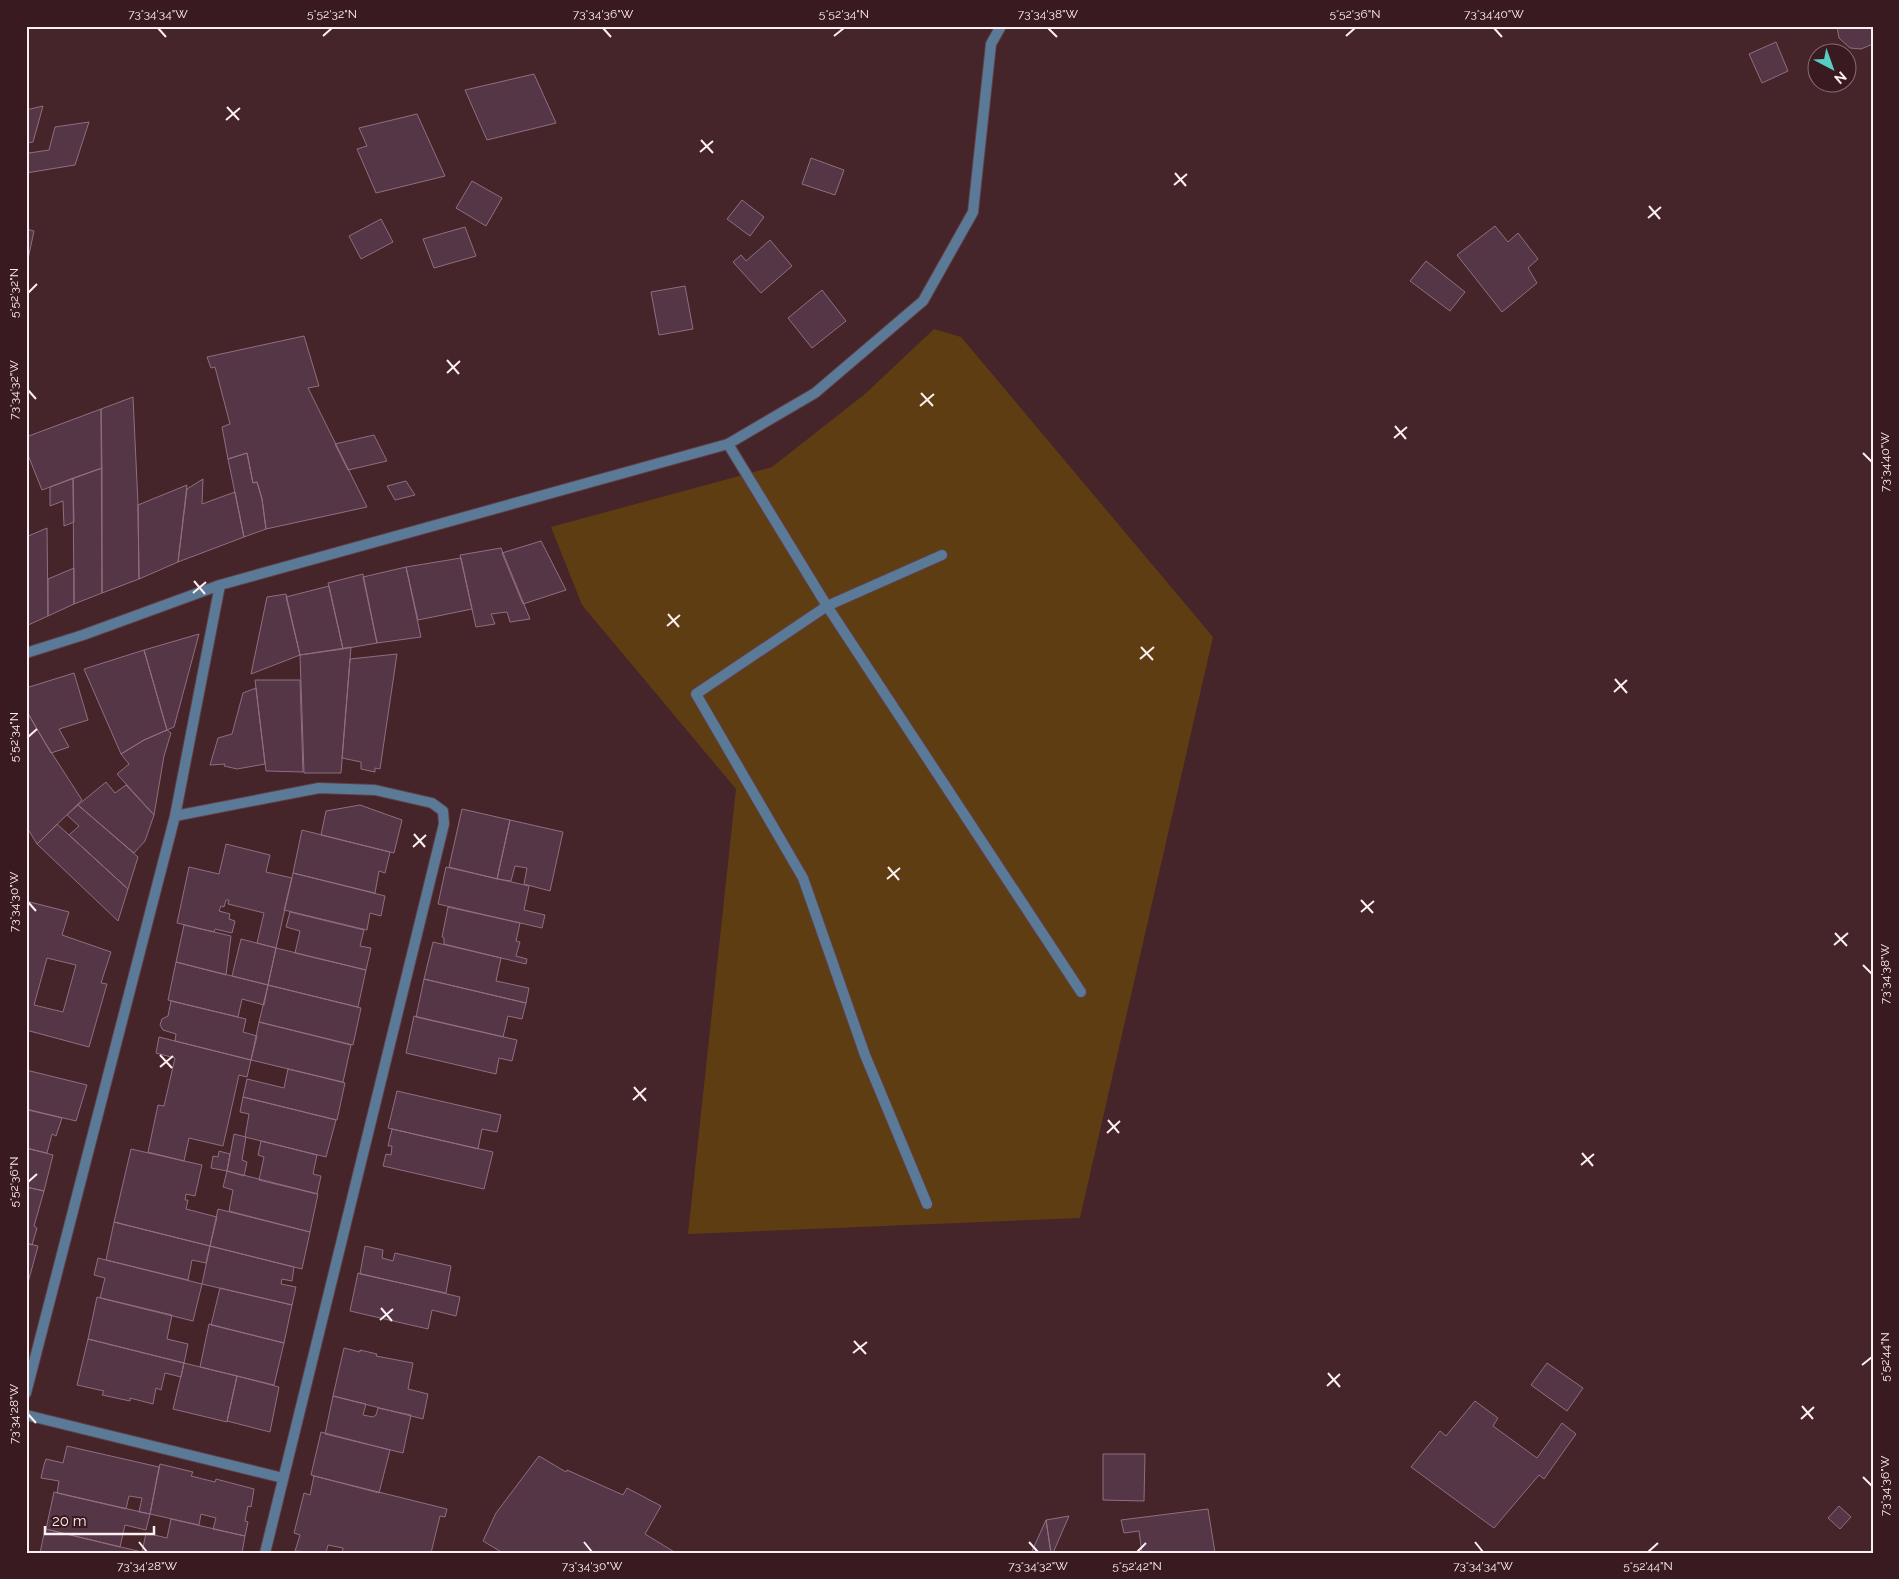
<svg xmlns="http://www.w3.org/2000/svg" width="1899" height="1579" font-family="Raleway,sans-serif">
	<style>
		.green { fill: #5f3d13 }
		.building { fill: #553646; stroke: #916e7f; fill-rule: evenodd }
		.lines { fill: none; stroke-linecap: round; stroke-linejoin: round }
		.service-casing { stroke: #5f4046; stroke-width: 12 }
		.minor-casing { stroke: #5f4046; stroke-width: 12 }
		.service { stroke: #5a7a98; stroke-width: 10 }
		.minor { stroke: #5a7a98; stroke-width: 10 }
		.ticks { fill: none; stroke: #fceff1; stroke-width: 2 }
		.neatline { fill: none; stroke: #fceff1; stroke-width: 2 }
		.ticks-label { font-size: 12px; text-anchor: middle; fill: #fceff1 }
	</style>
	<rect width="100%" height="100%" fill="#45242a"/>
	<path class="green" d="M934,329L961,337L1213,637L1080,1218L688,1234L736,789L582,605L551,527L772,467L865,394Z"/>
	<path class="building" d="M1837,26H1873V44L1861,49L1850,48L1839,38Z
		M1776,42L1788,71L1762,83L1749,54Z
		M534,74L556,123L487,140L465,90Z
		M43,106L33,142L26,143V110Z
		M417,114L445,176L376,193L357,149L367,146L359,128Z
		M89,122L75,165L26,173V162L29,153L49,150L55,127Z
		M811,158L844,170L835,195L802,184Z
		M472,181L502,198L486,226L456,208Z
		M742,200L764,217L750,236L727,219Z
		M381,219L393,242L361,259L349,236Z
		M1495,226L1508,242L1518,233L1538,259L1528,268L1537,283L1502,312L1457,255Z
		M465,227L476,256L434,268L423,239Z
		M26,229L34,231L28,259H26Z
		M770,240L792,266L761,293L733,262L741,255L746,261Z
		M1426,261L1465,292L1450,311L1410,281Z
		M685,286L693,329L659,335L651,292Z
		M822,290L846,321L812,348L788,318Z
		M304,336L319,386L308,388L367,507L266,529L262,499L257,482L253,483L247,453L228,459L222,427L230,424L215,367L211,368L207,357Z
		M133,397L138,505L139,579L102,593L101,409Z
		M101,409L102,468L42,490L26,450V437Z
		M374,435L387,461L348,470L335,444Z
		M247,453L253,483L257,482L262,499L266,529L244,537L228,459Z
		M102,468V593L74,604L73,478Z
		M73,478L74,522L64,526L63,501L50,506V487Z
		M203,479L202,504L235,492L244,537L178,562L187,489Z
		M406,481L415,495L395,500L387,486Z
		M187,485L178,562L139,579L138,505Z
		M47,528L48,616L26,626V537Z
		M541,541L566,590L523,604L502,553Z
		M501,548L530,619L510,622L507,612L491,614L495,624L476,627L460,555Z
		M461,558L472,609L418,620L406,567Z
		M406,567L421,637L377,643L363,577Z
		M74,568V604L48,616V579Z
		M363,574L377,643L343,649L328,583Z
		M329,586L343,649L300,655L286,597Z
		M286,594L300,655L251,674L267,597Z
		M199,634L174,727L167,730L144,650Z
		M351,647L341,773H304L300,655Z
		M144,650L167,730L144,740L121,754L84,669Z
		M397,654L380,769L375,768V772L361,769V762L342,758L350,659Z
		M74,673L88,720L59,729L69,747L51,753L26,710V688Z
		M255,680H300L303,772L266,771Z
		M256,688L265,764L237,769L224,766L225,764L210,765L218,738L232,734L243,693Z
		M26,710L44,741L82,800L37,844L26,826Z
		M167,730L171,733L164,756L154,815L117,774L129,764L121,754L144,740Z
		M106,782L115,793L126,785L154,815L145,841L134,853L78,805Z
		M78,805L138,857L128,889L69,835L79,826L67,815Z
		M360,805L402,820L394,853L321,835L326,811Z
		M462,809L510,820L497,879L449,867Z
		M510,820L563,832L550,891L524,884L527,868L515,866L511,881L497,879Z
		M57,824L128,889L118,921L37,844Z
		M302,830L390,852L385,873L379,871L375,893L293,873Z
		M226,844L270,855L266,872L292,878L276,948L257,943L264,913L228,904L229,900H226L224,907L221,906L219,911L230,914L229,919L235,921L232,933L215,929L214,932L177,923L189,867L219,874Z
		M446,867L529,886L524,910L545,915L542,928L438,904Z
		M293,873L385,896L381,916L370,913L367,930L284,910Z
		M26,901L69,912L62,935L111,952L101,983L107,984L89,1047L26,1030ZM47,958L76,965L63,1012L34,1005Z
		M448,907L520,923L516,941L520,942L516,956L527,959L526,964L444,944V938L442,937Z
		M290,912L364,930L360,946L371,948L366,970L295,953L300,931L286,927Z
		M184,925L231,936L226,975L176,962Z
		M241,939L276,948L268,985L232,976Z
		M433,942L501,958L496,981L529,988L526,1003L424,979Z
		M276,948L366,970L358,1007L268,985Z
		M176,962L268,985L264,1005L242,999L238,1017L168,1000Z
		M424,979L526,1003L522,1019L508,1016L503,1037L416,1017Z
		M268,985L361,1008L353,1045L259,1022Z
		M171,1001L246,1019L243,1032L257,1036L251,1060L175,1041L176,1034L163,1030L160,1025L162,1019L168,1016Z
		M414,1016L517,1040L512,1061L499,1058L496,1074L406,1053Z
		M259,1022L351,1045L343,1082L251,1060Z
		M159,1037L251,1060L247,1077L239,1075L223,1146L189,1138L184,1161L148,1152L158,1105L164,1106L175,1058L156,1053Z
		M288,1069L345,1083L337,1120L243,1097L247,1079L284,1088Z
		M26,1070L87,1085L76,1121L26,1109Z
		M397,1091L501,1115L497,1132L482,1129L478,1149L388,1128Z
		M243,1097L336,1120L326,1157L245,1137L249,1114L240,1112Z
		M28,1110L62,1118L56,1136L52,1134L47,1153L26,1148Z
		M392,1129L493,1152L484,1189L383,1166L386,1154L391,1155L392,1146H388Z
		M234,1134L246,1137L242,1160L247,1162L244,1176L227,1171Z
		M261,1141L317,1155L313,1174L321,1176L317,1194L259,1180L264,1157L258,1155Z
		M26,1148L53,1155L44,1191L26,1187Z
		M131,1149L202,1165L195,1196L186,1194L185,1200H188L186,1209L217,1217L210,1246L114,1222Z
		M219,1151L230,1154L227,1171L211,1168L213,1156L218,1157Z
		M227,1171L318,1194L310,1232L229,1211L233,1190L223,1187Z
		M26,1187L44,1191L34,1226L37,1228L32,1245L26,1243Z
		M218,1209L310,1232L302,1269L210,1246Z
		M114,1222L210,1246L206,1263L192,1260L188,1280L106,1260Z
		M26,1243L38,1246L26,1290Z
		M210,1246L294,1267L292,1281L282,1279L281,1284L296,1287L292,1305L202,1284Z
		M365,1246L383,1250L382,1258L393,1261L395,1253L451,1266L446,1293L360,1274Z
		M98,1258L202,1284L193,1321L100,1298L105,1278L94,1275Z
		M358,1273L460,1297L456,1316L432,1310L428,1329L350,1311Z
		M220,1288L292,1305L284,1343L211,1325Z
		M97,1297L172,1315L167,1339L188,1344L184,1363L88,1339Z
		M209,1324L284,1343L274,1385L200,1367Z
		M88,1339L184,1363L181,1377L165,1373L161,1390L156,1388L153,1404L130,1398V1401L102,1395L104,1391L77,1385Z
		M344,1348L360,1352V1350L377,1354L376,1356L413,1363L408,1389L428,1394L423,1419L333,1396Z
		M184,1363L237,1376L227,1422L173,1409Z
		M1547,1363L1583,1388L1567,1411L1531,1385Z
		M237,1376L279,1387L270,1432L227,1421Z
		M333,1396L366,1404L363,1415L373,1417L376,1415L378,1408L411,1415L403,1453L325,1434Z
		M1475,1401L1498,1418L1493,1426L1537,1458L1562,1423L1576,1434L1544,1479L1539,1475L1494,1528L1411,1467L1440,1431L1446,1436Z
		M321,1432L390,1450L379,1493L311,1475Z
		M67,1446L159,1467L150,1514L139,1512L142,1498L129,1496L126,1509L57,1493L59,1481L41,1478L44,1465L46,1459L63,1463Z
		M1103,1454H1145L1144,1501L1103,1500Z
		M539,1456L566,1472L567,1470L623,1495L627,1488L661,1506L645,1534L676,1553H503L483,1541L496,1513Z
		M160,1464L193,1472L191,1476L215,1482L216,1479L254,1489L251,1507L248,1506L245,1521L248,1522L245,1536L213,1529L216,1518L201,1514L199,1525L150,1514Z
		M314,1476L447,1509L445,1517L440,1516L431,1553H342L343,1548L328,1545L326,1553L295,1551L300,1535L294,1533L304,1493L310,1495Z
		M54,1492L150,1514L146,1530L125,1525L120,1547L46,1529Z
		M1839,1506L1851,1517L1840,1529L1828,1518Z
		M1208,1509L1215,1553H1142L1139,1531L1124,1533L1121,1520Z
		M1069,1516L1053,1553H1051L1046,1520Z
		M171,1519L245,1536L242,1553L142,1552L146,1533L167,1538Z
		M1046,1520L1051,1553H1032V1551Z
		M45,1529L142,1552V1553H40Z"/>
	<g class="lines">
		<defs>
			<path id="service" d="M728,444L827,606L1081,992
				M927,1204L865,1055L803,878L696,694L827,606L942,555"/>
			<path id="minor" d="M26,653L83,635L220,585L728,444L815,393L923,301L973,212L991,44L1001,26
				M175,816L319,788L375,790L432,803L443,811L444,824L265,1553
				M26,1393L175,816L220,585
				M26,1415L283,1478"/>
		</defs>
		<use href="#service" class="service-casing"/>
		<use href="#minor" class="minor-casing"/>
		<use href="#service" class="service"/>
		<use href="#minor" class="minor"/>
	</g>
	<path class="ticks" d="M158,28L166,37M603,28L611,37M1048,28L1057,37M1494,28L1502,37M323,36L332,28M834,36L844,28M1346,36L1355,28M227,107L239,120M226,120L240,108M701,140L713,153M700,152L713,141M1175,173L1186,186M1174,185L1187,174M1649,206L1660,219M1648,218L1661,207M28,293L37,284M447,360L459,374M447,373L460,361M28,390L36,399M921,393L933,406M920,406L934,394M1395,426L1406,439M1394,438L1407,427M1863,453L1872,462M194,581L205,594M193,593L206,582M668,614L679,627M667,626L680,615M1141,647L1153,660M1140,659L1154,647M1615,679L1627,693M1614,692L1627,680M28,737L37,729M414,834L425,847M413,847L426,835M888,867L899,880M887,879L900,868M1361,900L1373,913M28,902L36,911M1361,912L1374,901M1835,933L1847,946M1834,945L1848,933M1863,965L1872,974M160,1055L172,1068M160,1067L173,1056M634,1087L646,1101M633,1100L646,1088M1108,1120L1119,1133M1107,1133L1120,1121M1582,1153L1593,1166M1581,1165L1594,1154M28,1182L37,1174M381,1308L392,1321M380,1320L393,1309M854,1341L866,1354M853,1353L867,1342M1862,1365L1872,1357M1328,1373L1340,1387M1327,1386L1340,1374M1802,1406L1813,1419M28,1414L36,1423M1801,1419L1814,1407M1863,1477L1872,1486M139,1542L147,1552M584,1542L592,1552M1029,1542L1038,1552M1475,1542L1483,1552M1137,1552L1146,1543M1648,1552L1658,1543"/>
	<rect width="1899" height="1579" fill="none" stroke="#3a1a21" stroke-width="55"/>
	<g transform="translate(1832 68) rotate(139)"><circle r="24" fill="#3a1a21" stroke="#886f74"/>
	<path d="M0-4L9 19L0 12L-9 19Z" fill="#56cec4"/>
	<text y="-8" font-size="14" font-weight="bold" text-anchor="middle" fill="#fceff1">N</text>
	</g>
	<path d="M45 1526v8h109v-8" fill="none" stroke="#fceff1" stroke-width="2.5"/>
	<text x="52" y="1526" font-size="15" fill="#fceff1" stroke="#3a1a21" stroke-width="4" paint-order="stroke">20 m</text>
	<rect x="28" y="28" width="1844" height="1524" class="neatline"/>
	<g class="ticks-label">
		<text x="158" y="18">73°34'34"W</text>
		<text x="332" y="18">5°52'32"N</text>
		<text x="603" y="18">73°34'36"W</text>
		<text x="844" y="18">5°52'34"N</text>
		<text x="1048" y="18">73°34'38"W</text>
		<text x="1355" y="18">5°52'36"N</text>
		<text x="1494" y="18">73°34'40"W</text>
		<text transform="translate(14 293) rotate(-90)" y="4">5°52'32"N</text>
		<text transform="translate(14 390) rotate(-90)" y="4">73°34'32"W</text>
		<text transform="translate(1885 462) rotate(-90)" y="4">73°34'40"W</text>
		<text transform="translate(14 737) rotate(-90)" y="4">5°52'34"N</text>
		<text transform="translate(14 902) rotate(-90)" y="4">73°34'30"W</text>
		<text transform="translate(1885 974) rotate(-90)" y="4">73°34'38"W</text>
		<text transform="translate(14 1182) rotate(-90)" y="4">5°52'36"N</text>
		<text transform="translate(1885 1357) rotate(-90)" y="4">5°52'44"N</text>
		<text transform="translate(14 1414) rotate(-90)" y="4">73°34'28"W</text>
		<text transform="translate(1885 1486) rotate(-90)" y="4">73°34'36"W</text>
		<text x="147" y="1570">73°34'28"W</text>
		<text x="592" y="1570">73°34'30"W</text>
		<text x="1038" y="1570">73°34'32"W</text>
		<text x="1137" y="1570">5°52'42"N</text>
		<text x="1483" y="1570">73°34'34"W</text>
		<text x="1648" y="1570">5°52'44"N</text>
	</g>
</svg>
